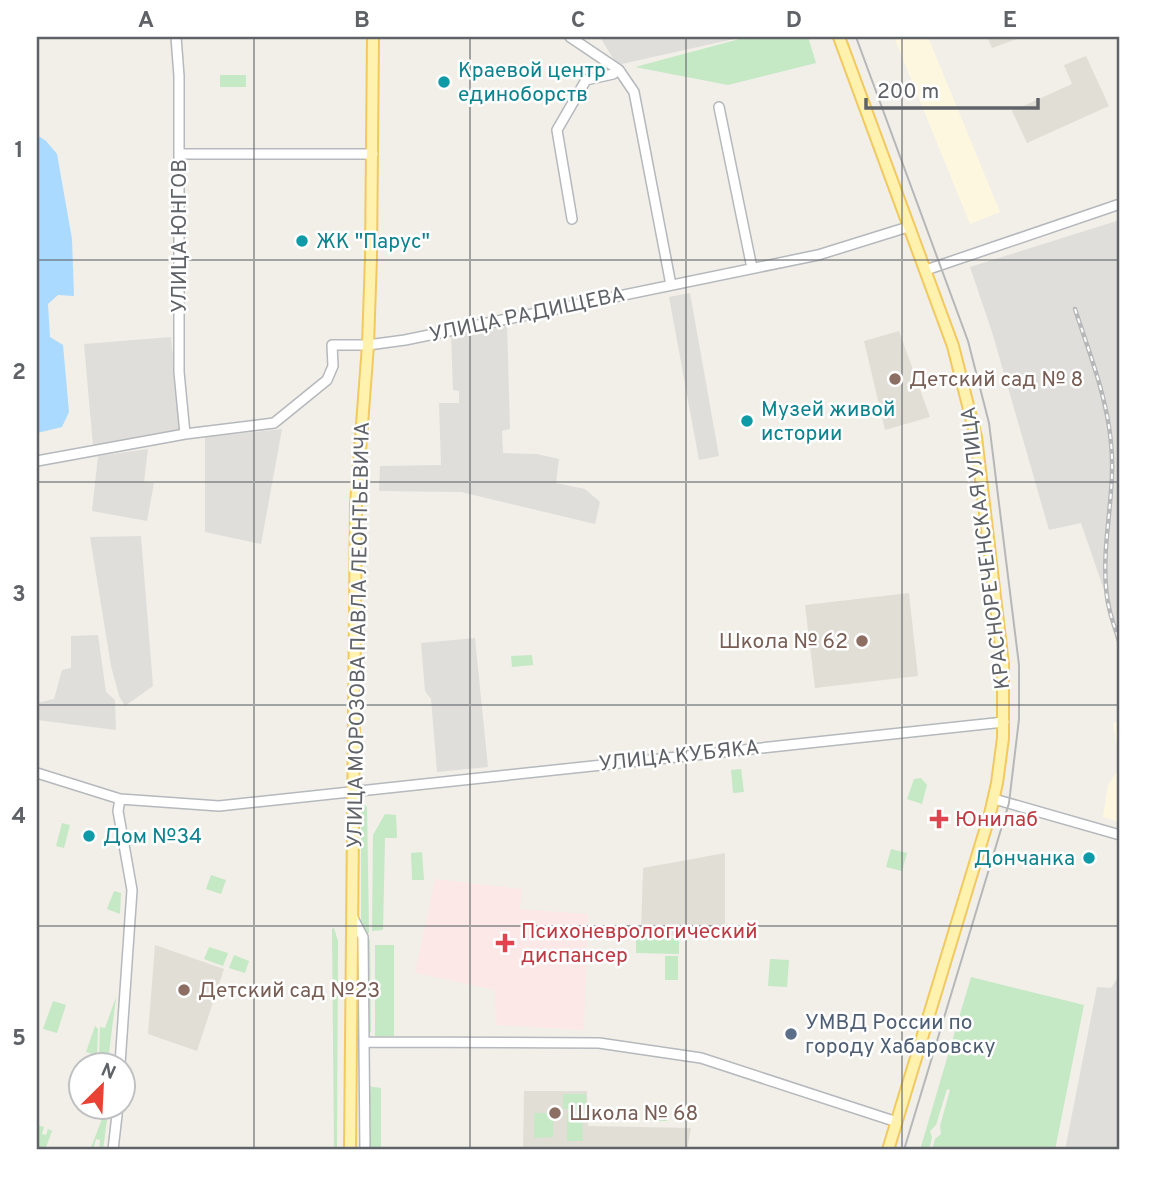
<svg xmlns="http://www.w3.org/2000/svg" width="1157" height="1187" font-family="Overpass,sans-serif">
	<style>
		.commercial { fill: #fef7e0 }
		.industrial { fill: #e0deda }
		.education { fill: #e1ded6 }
		.medical { fill: #fce8e6 }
		.green { fill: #c5e8c5 }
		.water { fill: #aadaff }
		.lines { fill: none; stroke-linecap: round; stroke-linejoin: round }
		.minor-casing { stroke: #b5b8bc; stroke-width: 12 }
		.major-casing { stroke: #f2c960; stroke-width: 14 }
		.minor { stroke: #fff; stroke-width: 9 }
		.major { stroke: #fff2af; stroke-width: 10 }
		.tram { stroke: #b6b7b8; stroke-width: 2 }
		.rail-casing { stroke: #b6b7b8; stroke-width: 4.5 }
		.rail { stroke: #fff; stroke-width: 2; stroke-dasharray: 5; stroke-linecap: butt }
		.grid { fill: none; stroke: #5f6368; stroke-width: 2; stroke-opacity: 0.55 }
		.culture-dot { fill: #0f9aa8; stroke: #fff; stroke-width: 2.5 }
		.education-dot { fill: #8d6e63; stroke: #fff; stroke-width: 2.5 }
		.health-dot { fill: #e0444e; stroke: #fff; stroke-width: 2.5 }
		.service-dot { fill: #5c6f8a; stroke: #fff; stroke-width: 2.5 }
		.labels { text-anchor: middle; stroke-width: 5; stroke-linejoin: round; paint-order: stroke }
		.culture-label { font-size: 21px; fill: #0d838f; stroke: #fff; text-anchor: start }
		.street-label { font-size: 21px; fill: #5f6368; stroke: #fff }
		.education-label { font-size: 21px; fill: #785e54; stroke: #fff; text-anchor: start }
		.health-label { font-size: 21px; fill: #be3a42; stroke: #fff; text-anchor: start }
		.service-label { font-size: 21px; fill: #4e5e75; stroke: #fff; text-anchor: start }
		.neatline { fill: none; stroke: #5f6368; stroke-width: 2.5 }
		.grid-label { font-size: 23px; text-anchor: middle; font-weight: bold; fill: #5f6368 }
	</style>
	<rect width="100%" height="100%" fill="#f1efe8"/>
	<path class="commercial" d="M894,37H928L1000,212L970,224Z
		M1120,721V822L1103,817L1108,785L1120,767L1113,723Z"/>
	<path class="industrial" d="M600,37H743L617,65Z
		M1120,220V637L1081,523L1049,530L992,332L970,267Z
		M690,293L719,456L699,460L669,297Z
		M507,322L510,429L502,431L503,453L537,454L559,459L556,483L585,489L600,502L595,524L461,492L379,491L380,466L441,465L439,403H459V391L453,390L451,332Z
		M171,337L182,433L93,446L84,344Z
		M282,429L261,544L205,532V437Z
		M148,449L144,482L154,483L147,521L92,511L98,456Z
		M141,536L153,686L125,706L119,696L111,666L90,537Z
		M98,635L106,692L115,700L116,730L37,720V703L54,699L62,670L71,668V636Z
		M475,638L488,767L437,772L431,699L425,691L421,643Z
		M1120,974V1150H1065L1097,987L1111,988Z"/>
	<path class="education" d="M987,37H1022L992,48Z
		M1086,56L1109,106L1027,143L1012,111L1072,84L1064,65Z
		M899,331L930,417L885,430L864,341Z
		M909,593L918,676L815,688L805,605Z
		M725,853V938L641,934L643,868Z
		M155,945L224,969L197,1051L148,1034Z
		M524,1091H587L588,1126L691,1128L687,1150H523Z"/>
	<path class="medical" d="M435,879L522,889L520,909L588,914L584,1030L496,1025L495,990L415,973Z"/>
	<path class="green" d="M747,37H808L816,63L728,85L635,67Z
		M220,75H246V87H220Z
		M532,655L533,665L512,667L511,656Z
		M741,769L744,792L733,793L731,770Z
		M921,778L927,785L922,804L907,799L914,779Z
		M364,805L367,807L369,933L361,931V806Z
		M385,814L396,815L397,838H385L383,930L372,931L373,835Z
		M62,823L70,825L64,848L56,846Z
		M891,849L907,853L902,871L886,867Z
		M422,852L424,880H412L411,853Z
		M211,875L226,880L221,894L206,889Z
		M114,891L121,893L120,914L107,909Z
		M334,928L338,941L337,1150H334L332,929Z
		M636,938H679V954L636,953Z
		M370,939L371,1033L368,1029V941Z
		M375,945H394V1036H375Z
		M209,947L228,953L223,966L204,959Z
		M234,955L249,961L245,973L229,968Z
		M665,956H678V980H665Z
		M770,959L789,960L787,987L768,986Z
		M971,977L1084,1005L1055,1150H932L935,1139L941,1134L940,1126L950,1090L947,1089L936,1125L930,1131L932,1137L929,1150H920Z
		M116,997L108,1061L99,1056L100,1027L105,1028Z
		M53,1001L66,1005L57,1033L43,1029Z
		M95,1026L98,1029L97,1055L86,1052Z
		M366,1086L381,1088V1150H367Z
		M563,1094H586V1109H563Z
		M643,1106H667V1121L643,1120Z
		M100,1112H108L103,1150H99L100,1140L96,1139L93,1150H90L102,1119L99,1118Z
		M534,1113H553V1137L534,1138Z
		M567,1113H582L583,1141H567Z
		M37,1125L44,1127L42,1134L46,1135L48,1129L52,1131L45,1150H37Z"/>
	<path class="water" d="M37,135L46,141L57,154L72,239L74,296L58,295L48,304L50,337L63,345L69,412L62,427L37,433Z"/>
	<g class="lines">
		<defs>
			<path id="minor" d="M176,37L179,76V372L185,434
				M570,37L619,70L613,74L586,80L557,130L572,219
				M619,70L634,92L671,285
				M719,107L752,268
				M179,154H373
				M926,270L1120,204
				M37,461L185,434L274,423L327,380L333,366L332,345H368L405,340L818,255L908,227
				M37,773L120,799L219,806L1004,722
				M994,799L1120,835
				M352,916L363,937L365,1150
				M364,1042L599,1043L701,1058L897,1122
				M120,1064L132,890L118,811L120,799
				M113,1150L118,1106"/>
			<path id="major" d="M839,37L953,346L976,437L1003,664V738L997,783L990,814L888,1150
				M350,1150L356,504L368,345L371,257L373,37"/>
		</defs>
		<use href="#minor" class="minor-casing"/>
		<use href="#major" class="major-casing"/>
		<use href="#minor" class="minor"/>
		<use href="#major" class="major"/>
		<path class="tram" d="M856,37L968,341L989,423L1019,665V719L1009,803L904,1150"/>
		<defs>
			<path id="rail" d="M1075,309C1089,352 1107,397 1111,443C1116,491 1102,539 1106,587C1107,607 1114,625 1120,644"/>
		</defs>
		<use href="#rail" class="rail-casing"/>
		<use href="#rail" class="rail"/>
	</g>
	<path class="grid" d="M254,37V1150M470,37V1150M686,37V1150M902,37V1150M37,260H1120M37,482H1120M37,705H1120M37,926H1120"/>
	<g class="culture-dot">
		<circle cx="444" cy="82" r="7"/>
		<circle cx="302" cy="241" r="7"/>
		<circle cx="747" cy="421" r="7"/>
		<circle cx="89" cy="836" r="7"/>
		<circle cx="1089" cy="858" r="7"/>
	</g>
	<g class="education-dot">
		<circle cx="895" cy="379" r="7"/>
		<circle cx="862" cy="641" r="7"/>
		<circle cx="184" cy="990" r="7"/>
		<circle cx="555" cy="1113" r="7"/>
	</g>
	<g class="health-dot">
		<path d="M935.5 808.5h7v7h7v7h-7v7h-7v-7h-7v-7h7z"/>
		<path d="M501.5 932.5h7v7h7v7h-7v7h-7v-7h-7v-7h7z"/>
	</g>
	<circle class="service-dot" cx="791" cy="1034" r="7"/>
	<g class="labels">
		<g class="culture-label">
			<text x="458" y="77">Краевой центр<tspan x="458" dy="24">единоборств</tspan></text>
			<text x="316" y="248">ЖК "Парус"</text>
			<text x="761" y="416">Музей живой<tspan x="761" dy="24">истории</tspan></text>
			<text x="103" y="843">Дом №34</text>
			<text x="1075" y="865" text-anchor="end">Дончанка</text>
		</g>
		<g class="street-label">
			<text transform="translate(179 236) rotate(-90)" y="7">УЛИЦА ЮНГОВ</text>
			<text transform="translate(527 314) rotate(-12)" y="7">УЛИЦА РАДИЩЕВА</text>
			<text transform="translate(985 548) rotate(-97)" y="7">КРАСНОРЕЧЕНСКАЯ УЛИЦА</text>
			<text transform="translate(358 635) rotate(-89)" y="7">УЛИЦА МОРОЗОВА ПАВЛА ЛЕОНТЬЕВИЧА</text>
			<text transform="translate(679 755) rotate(-6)" y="7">УЛИЦА КУБЯКА</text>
		</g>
		<g class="education-label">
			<text x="909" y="386">Детский сад № 8</text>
			<text x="848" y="648" text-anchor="end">Школа № 62</text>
			<text x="198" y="997">Детский сад №23</text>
			<text x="569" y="1120">Школа № 68</text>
		</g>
		<g class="health-label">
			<text x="955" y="826">Юнилаб</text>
			<text x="521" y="938">Психоневрологический<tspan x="521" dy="24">диспансер</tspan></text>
		</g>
		<g class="service-label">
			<text x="805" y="1029">УМВД России по<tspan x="805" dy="24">городу Хабаровску</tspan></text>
		</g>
	</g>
	<rect width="1157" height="1187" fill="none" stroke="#ffffff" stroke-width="77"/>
	<g transform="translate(102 1086) rotate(24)"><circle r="33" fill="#ffffff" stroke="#bfc1c3" stroke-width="2"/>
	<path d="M0-5L12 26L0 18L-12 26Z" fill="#ea4335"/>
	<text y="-10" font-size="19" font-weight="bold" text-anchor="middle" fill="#5f6368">N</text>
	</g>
	<path d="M866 98v10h172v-10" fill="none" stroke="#5f6368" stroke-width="3.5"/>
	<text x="877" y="98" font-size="21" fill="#5f6368" stroke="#ffffff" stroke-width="5" paint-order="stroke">200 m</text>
	<rect x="38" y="38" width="1080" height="1110" class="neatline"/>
	<g class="grid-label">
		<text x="146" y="27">A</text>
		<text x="362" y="27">B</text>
		<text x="578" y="27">C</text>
		<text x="794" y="27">D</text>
		<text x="1010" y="27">E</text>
		<text x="19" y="157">1</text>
		<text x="19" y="379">2</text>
		<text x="19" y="601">3</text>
		<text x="19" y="823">4</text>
		<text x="19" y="1045">5</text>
	</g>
</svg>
